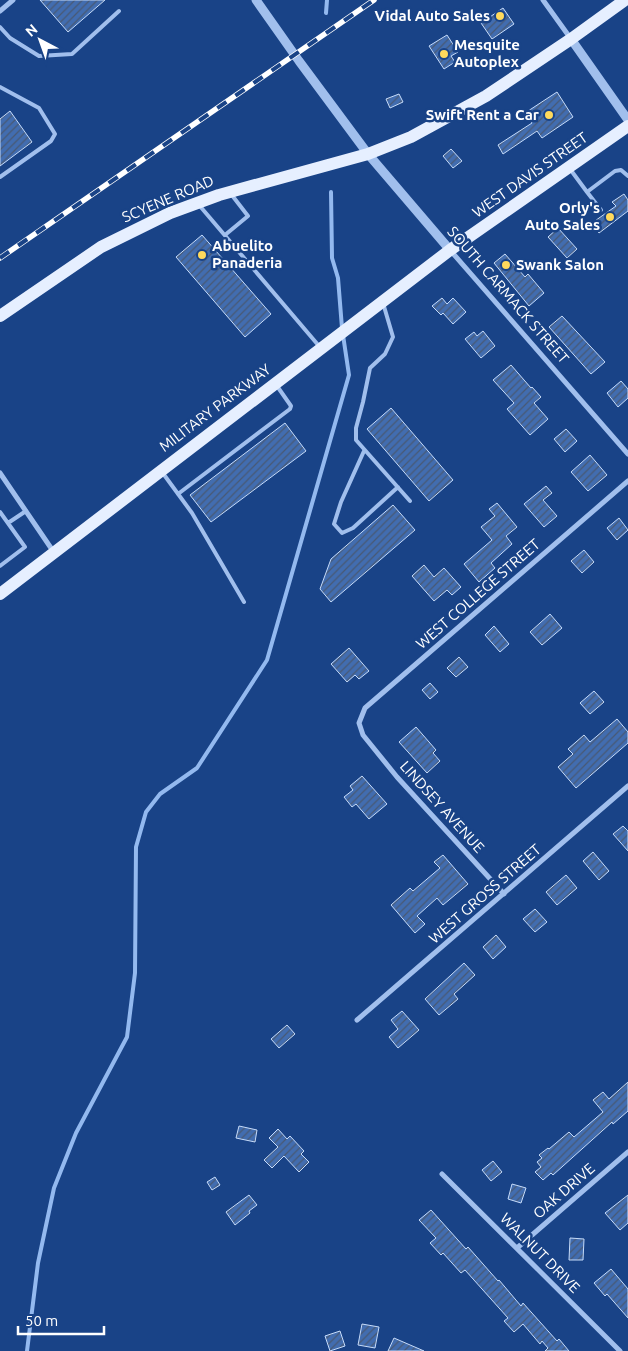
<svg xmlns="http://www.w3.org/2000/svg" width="628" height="1351" font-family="Ubuntu,sans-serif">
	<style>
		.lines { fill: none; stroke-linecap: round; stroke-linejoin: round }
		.stream { stroke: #93b9ef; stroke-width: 4 }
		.building { fill: url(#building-hatch); stroke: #c6dbf9 }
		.service { stroke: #a1bfed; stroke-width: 4 }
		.minor { stroke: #a1bfed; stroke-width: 5 }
		.tertiary { stroke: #a1bfed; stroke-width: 9 }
		.primary { stroke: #e6efff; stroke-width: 12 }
		.rail-casing { stroke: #fff; stroke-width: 5.5 }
		.rail { stroke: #194387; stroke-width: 4; stroke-dasharray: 11; stroke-linecap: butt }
		.poi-dot { fill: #ffd95c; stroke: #194387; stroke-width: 2 }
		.labels { text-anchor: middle; stroke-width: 5; stroke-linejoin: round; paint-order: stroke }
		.poi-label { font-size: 15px; font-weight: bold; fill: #fff; stroke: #194387; text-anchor: end }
		.street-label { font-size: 15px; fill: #fff; stroke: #194387 }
	</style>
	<defs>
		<pattern id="building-hatch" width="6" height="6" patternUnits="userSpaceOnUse" patternTransform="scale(1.25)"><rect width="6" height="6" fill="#426db0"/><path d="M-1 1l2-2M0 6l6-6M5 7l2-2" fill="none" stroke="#485974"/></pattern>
	</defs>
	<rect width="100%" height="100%" fill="#194387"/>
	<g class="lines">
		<path class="stream" d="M326,13L327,0
			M331,192L332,258L338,278L342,328
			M27,1351L38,1263L54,1188L76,1133L127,1037L135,973L136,847L146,812L160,794L197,768L267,660L349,375L343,335"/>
	</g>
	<path class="building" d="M40,0H105L68,32Z
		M503,8L514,24L492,39L481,23Z
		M447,35L458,52L451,56L455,62L444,69L429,46Z
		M557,92L573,117L542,138L537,131L503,154L498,145L532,123L525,113Z
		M399,94L403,102L390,108L386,99Z
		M10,111L32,142L0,166V119Z
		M451,149L462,161L453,168L443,156Z
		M624,194L628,200V211L599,233L592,223L616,206L612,202Z
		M558,228L577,249L567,258L548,237Z
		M202,235L271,314L245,337L176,257Z
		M505,254L525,277L528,274L544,293L529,306L494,263Z
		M442,298L447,304L453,298L466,312L453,324L443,313L441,315L432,306Z
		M562,316L605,362L591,374L549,327Z
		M483,331L495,346L481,358L465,339L474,332L477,336Z
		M511,365L531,388L532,387L541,397L534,403L548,419L530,435L507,409L514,403L493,380Z
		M621,381L628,389V398L618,407L607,393Z
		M391,408L453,480L429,501L367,429Z
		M285,423L306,451L211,522L190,495Z
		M566,429L577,441L565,452L554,439Z
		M590,455L607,475L588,491L571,472Z
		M546,486L552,493L543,500L557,516L544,527L524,504Z
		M497,503L517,527L506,536L512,544L491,563L495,568L479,582L464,564L492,540L481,527L495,516L489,509Z
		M393,505L415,530L331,602L320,589L331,559Z
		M619,518L628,530L617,540L607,528Z
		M584,550L594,562L582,573L571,561Z
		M424,565L434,577L444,568L461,587L452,595L447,590L434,601L412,576Z
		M550,614L562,628L542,645L530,632Z
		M494,626L509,644L500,652L485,635Z
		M349,648L369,671L359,679L355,675L347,682L331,664Z
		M459,657L468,667L456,677L447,668Z
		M430,683L438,692L430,699L422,690Z
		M594,691L604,702L590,714L580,703Z
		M617,719L628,732V743L576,788L558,767L573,754L568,749L584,735L590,742Z
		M416,727L436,750L433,753L440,761L427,773L399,742Z
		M362,776L387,804L369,819L356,804L352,807L344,797L353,790L350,786Z
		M623,826L628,831V851L613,834Z
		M593,852L609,871L599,880L583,861Z
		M443,855L468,884L443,905L437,898L417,916L425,924L415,933L391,905L410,888L413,891L440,868L434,862Z
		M566,875L577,888L557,905L546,892Z
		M535,909L547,922L535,932L523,919Z
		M496,935L506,947L493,959L483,947Z
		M464,963L475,975L454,994L458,999L439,1015L425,999Z
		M402,1011L419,1030L398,1048L389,1037L398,1029L391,1020Z
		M287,1025L295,1034L279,1048L271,1039Z
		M628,1082V1111L613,1124L612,1122L553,1175L551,1173L543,1180L535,1172L541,1167L537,1162L542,1158L539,1155L548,1148L549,1149L569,1132L574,1137L603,1112L593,1100L603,1092L609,1099Z
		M239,1126L257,1130L255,1142L236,1138Z
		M278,1129L287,1139L290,1136L304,1151L301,1154L309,1162L299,1172L284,1156L272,1168L264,1160L278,1147L269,1138Z
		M493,1161L502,1172L491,1181L482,1170Z
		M215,1177L220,1185L212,1190L207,1182Z
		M512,1184L526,1188L521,1203L508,1199Z
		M249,1195L257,1205L249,1211L250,1213L235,1225L226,1212Z
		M628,1195V1223L620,1230L605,1213Z
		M431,1210L466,1249L468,1247L498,1281L499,1280L521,1306L523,1303L557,1341L559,1339L569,1351H545L548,1348L542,1341L540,1344L523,1324L514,1332L504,1321L508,1318L465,1270L461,1273L443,1253L441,1255L430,1243L436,1238L419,1220Z
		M570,1238L584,1239L583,1260H569Z
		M611,1269L628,1289V1318L607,1294L605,1296L594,1283Z
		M362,1324L379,1327L375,1348L358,1345Z
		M340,1331L345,1346L330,1351L325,1336Z
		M394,1338L424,1351H388Z"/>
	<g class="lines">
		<path class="service" d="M0,27L10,38L39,56L72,54L119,11
			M0,87L39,108L55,134L51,141L0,177
			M570,169L587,192
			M199,205L319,346
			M601,210L587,192L615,171L621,170L628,176
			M225,235L248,216L231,194
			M383,303L393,337L385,354L370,368L363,402L356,428V440L410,501
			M364,451L341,502L334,524L342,533L353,528L398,487
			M162,472L192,513L244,602
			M178,494L290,409L291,406L277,386
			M0,512L25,547L0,566
			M8,523L26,511"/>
		<path class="minor" d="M543,0L571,39
			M0,11L13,0
			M450,250L628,454
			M0,473L53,551
			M504,894L397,777L363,735L359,723L365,708L628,481
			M357,1020L628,786
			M442,1174L620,1351
			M517,1248L628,1152"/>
		<path class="tertiary" d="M256,0L299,61L368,154L450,250
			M571,39L628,120"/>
		<path class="primary" d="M0,316L101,247L170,213L219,195L368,154L411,137L486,96L571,39L625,0
			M0,594L450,250L628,126"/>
		<defs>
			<path id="rail" d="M0,258L374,0"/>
		</defs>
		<use href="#rail" class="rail-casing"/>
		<use href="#rail" class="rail"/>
	</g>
	<g class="poi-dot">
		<circle cx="500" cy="16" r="5"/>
		<circle cx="444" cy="54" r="5"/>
		<circle cx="549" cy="115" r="5"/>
		<circle cx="610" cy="217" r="5"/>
		<circle cx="202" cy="255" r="5"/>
		<circle cx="506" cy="265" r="5"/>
	</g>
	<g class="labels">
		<g class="poi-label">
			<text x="490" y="21">Vidal Auto Sales</text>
			<text x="454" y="50" text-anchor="start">Mesquite<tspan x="454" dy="17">Autoplex</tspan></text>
			<text x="539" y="120">Swift Rent a Car</text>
			<text x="600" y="213">Orly's<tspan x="600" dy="17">Auto Sales</tspan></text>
			<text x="212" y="251" text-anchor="start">Abuelito<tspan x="212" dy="17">Panaderia</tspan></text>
			<text x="516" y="270" text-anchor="start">Swank Salon</text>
		</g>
		<g class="street-label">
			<text transform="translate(530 175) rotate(-35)" y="5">WEST DAVIS STREET</text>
			<text transform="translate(168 199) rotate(-23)" y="5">SCYENE ROAD</text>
			<text transform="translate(508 295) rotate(49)" y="5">SOUTH CARMACK STREET</text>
			<text transform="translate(215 408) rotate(-37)" y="5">MILITARY PARKWAY</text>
			<text transform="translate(478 594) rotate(-41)" y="5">WEST COLLEGE STREET</text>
			<text transform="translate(442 807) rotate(48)" y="5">LINDSEY AVENUE</text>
			<text transform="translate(485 894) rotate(-41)" y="5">WEST GROSS STREET</text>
			<text transform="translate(564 1191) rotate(-41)" y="5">OAK DRIVE</text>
			<text transform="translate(540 1253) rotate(45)" y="5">WALNUT DRIVE</text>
		</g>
	</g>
	<g transform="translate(40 40) rotate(319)" stroke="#194387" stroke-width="4" paint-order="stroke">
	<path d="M0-4L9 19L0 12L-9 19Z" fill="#ffffff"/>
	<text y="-8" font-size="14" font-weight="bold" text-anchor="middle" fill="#ffffff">N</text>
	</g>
	<path d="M18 1326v8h86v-8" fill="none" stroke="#ffffff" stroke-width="2.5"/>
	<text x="25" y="1326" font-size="15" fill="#ffffff" stroke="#194387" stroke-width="4" paint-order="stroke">50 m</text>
</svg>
